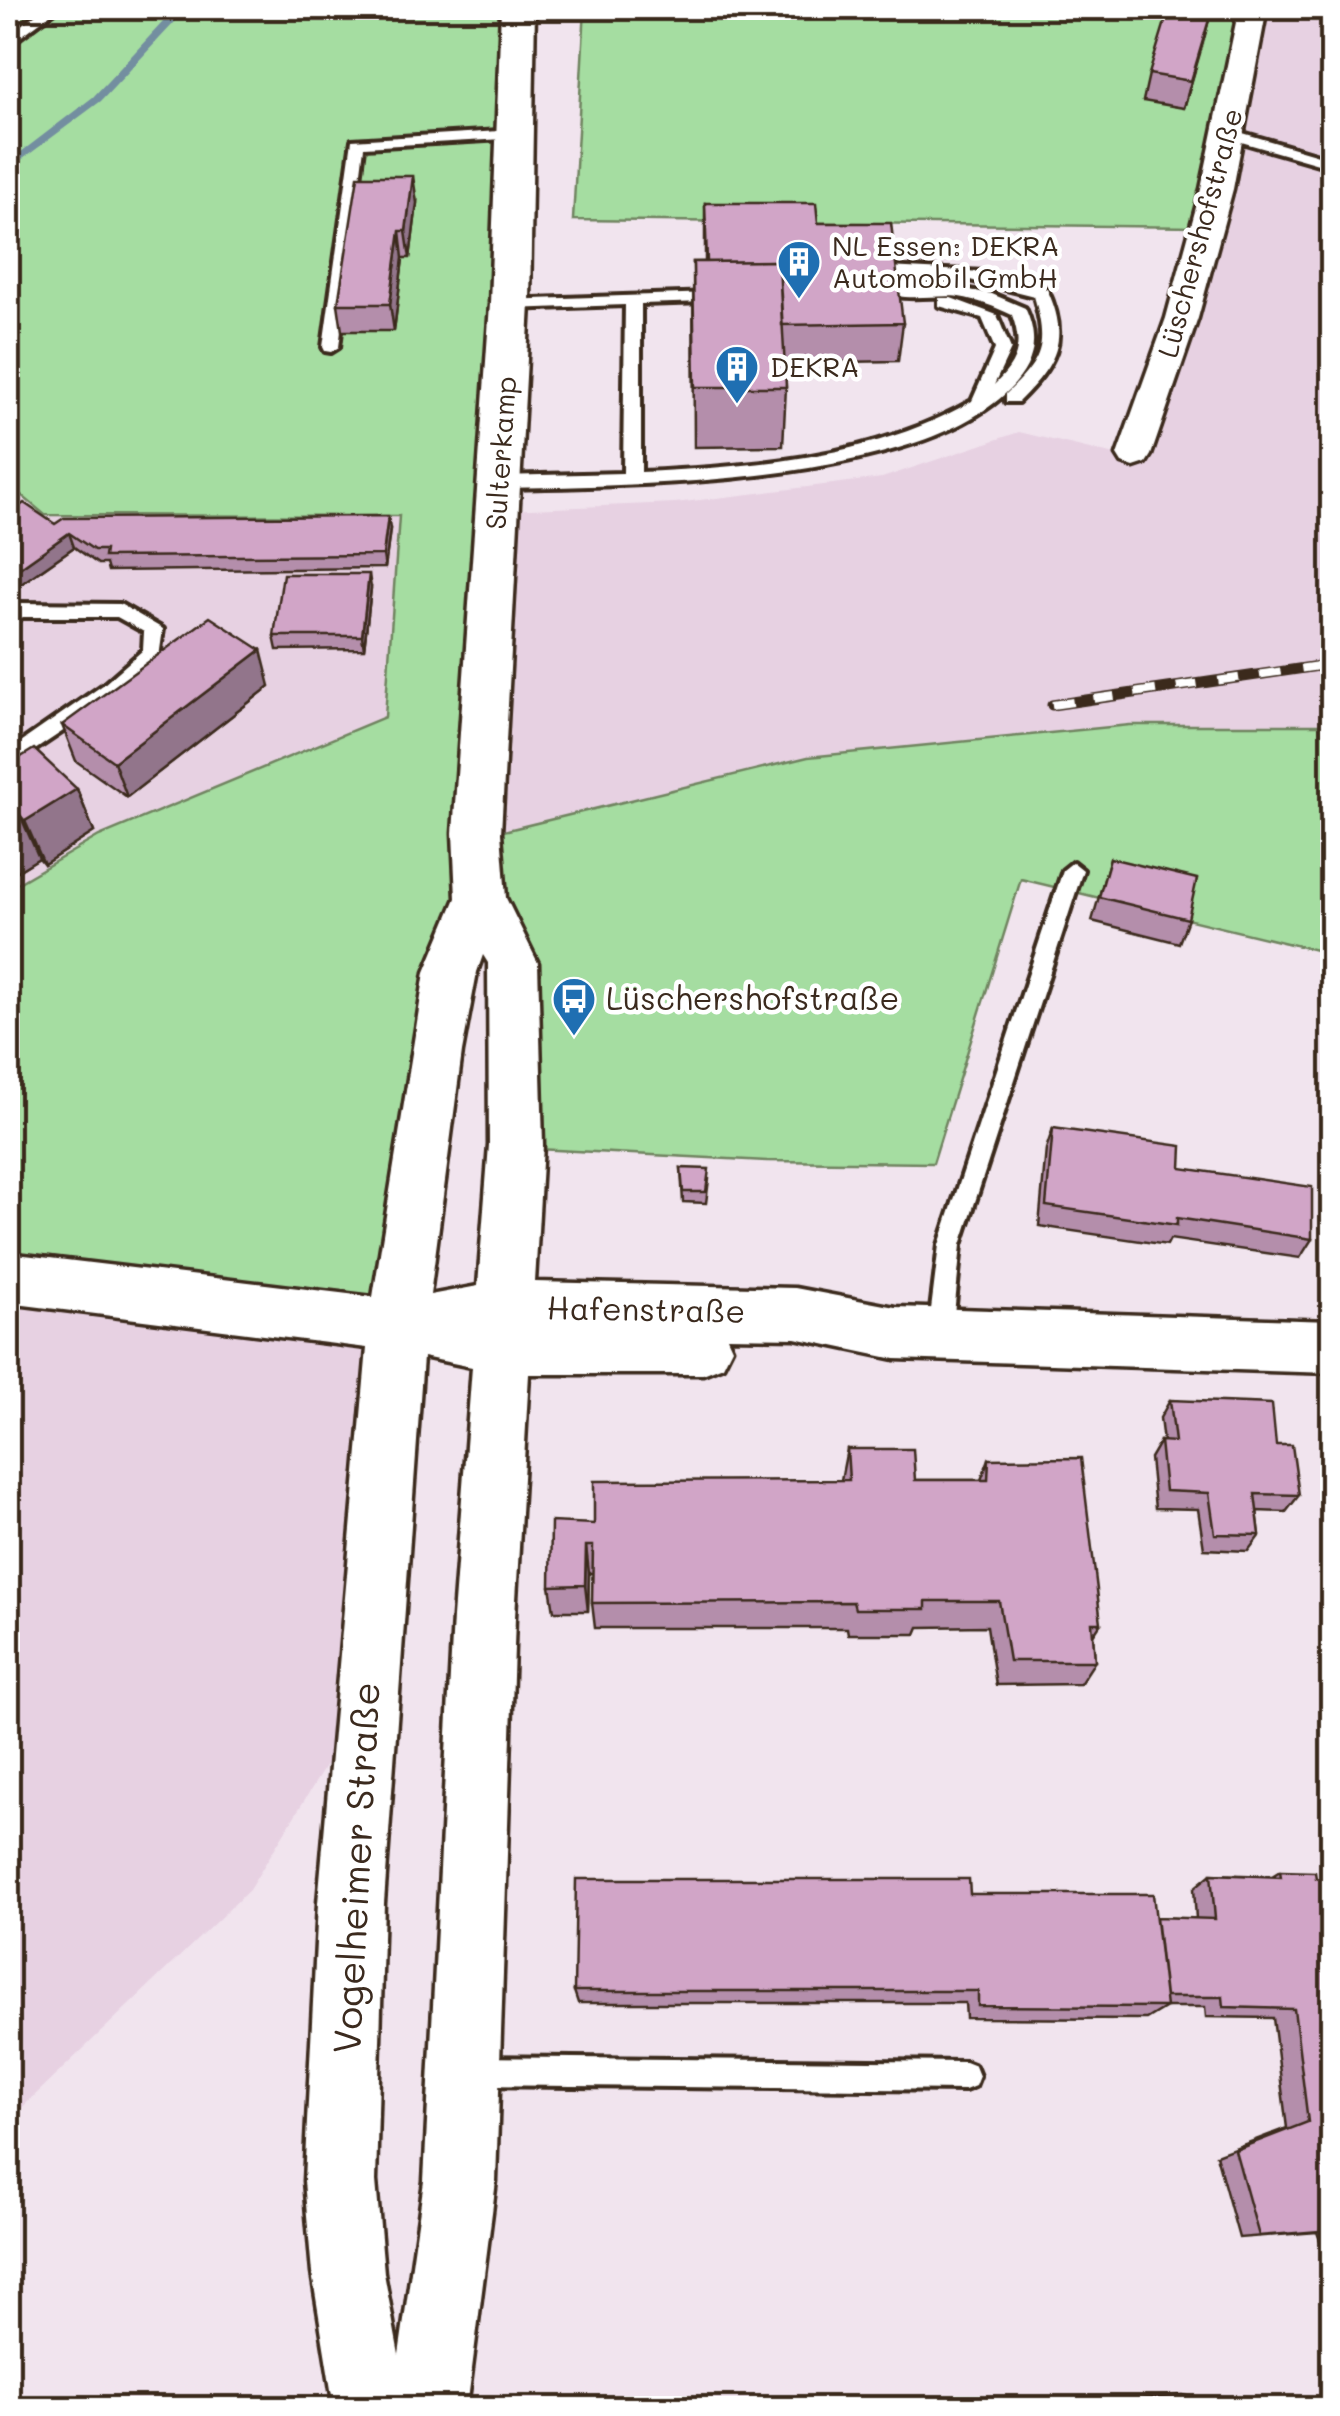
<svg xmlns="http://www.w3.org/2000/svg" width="1340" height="2416" font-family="Mali,sans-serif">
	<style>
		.built { fill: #e7d1e2 }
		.green { fill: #a5dda1; stroke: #708460; stroke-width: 2.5 }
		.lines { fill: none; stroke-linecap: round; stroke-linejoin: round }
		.stream { fill: #738ea0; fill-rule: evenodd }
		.lane-casing { stroke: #3b2a1e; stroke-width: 8 }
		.street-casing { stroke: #3b2a1e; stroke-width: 7 }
		.secondary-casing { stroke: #3b2a1e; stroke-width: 7 }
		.lane { fill: #fff; fill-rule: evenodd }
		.street { fill: #fff; fill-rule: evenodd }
		.secondary { fill: #fff; fill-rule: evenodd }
		.rail-casing { stroke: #3b2a1e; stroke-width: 11 }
		.rail { stroke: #fff; stroke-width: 8; stroke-dasharray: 21; stroke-linecap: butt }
		.wall { fill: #b48eab; stroke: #3b2a1e; stroke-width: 2.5 }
		.shaded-wall { fill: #92748b; stroke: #3b2a1e; stroke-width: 2.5 }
		.building { fill: #d1a5c7; stroke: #3b2a1e; stroke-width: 2.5 }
		.labels { text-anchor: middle; stroke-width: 9; stroke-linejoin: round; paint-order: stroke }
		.far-street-label { font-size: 28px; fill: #3b2a1e; stroke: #fff }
		.far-poi-label { font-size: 28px; fill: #3b2a1e; stroke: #fff; text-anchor: start }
		.poi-label { font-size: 32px; fill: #3b2a1e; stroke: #fff; text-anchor: start }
		.street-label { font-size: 32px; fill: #3b2a1e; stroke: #fff }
		.near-street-label { font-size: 38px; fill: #3b2a1e; stroke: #fff }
	</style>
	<rect width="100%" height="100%" fill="#f1e4ee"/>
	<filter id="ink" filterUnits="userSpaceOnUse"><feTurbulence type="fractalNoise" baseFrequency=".01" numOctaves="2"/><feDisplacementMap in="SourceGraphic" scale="20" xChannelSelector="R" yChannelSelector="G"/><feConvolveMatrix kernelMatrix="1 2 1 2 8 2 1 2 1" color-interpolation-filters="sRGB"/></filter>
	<g filter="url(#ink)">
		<path class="built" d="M1262,8H1332V725H1130L808,757L480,837L506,510L675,503L882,478L1019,432L1140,461L1239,130Z
			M8,484L45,515H399L385,717L99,836L8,889Z
			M8,1284L394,1329L342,1739L249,1890L8,2121Z"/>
		<path class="green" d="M8,8H515L514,103L473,803L394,1320L78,1282L8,1261V889L99,836L385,717L399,516L45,515L8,484Z
			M585,8H1242L1211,189L1199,227L573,220Z
			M1130,725H1332V954L1021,879L933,1163L767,1161L518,1148L479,837L808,757Z"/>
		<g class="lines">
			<path class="stream" d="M176,8H188L101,101L8,170V162L93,97Z"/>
			<defs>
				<path id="lane" d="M44,8H59L8,46V35Z
					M1229,129L1332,159V168L1224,137V131Z
					M516,130L524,135L521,138L364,147L339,347L331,352L325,351L323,347L352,140Z
					M888,267L984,272L1047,289C1071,341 1055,365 1018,402H1006V394C1043,359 1048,346 1034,296L966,279L882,276V268Z
					M941,285L992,294L1025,308C1040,340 1034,365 1009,390C913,486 631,485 500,488L491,482L500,476L623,473L625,305L510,309L502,304L504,300L712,293L714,297L706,302L641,304V472C752,467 874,458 972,401L995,349L982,318L939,306V298H951L997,315L1011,349L994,385C1018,362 1023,346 1012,315C995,307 978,300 959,297C938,294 898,303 882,290L890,285Z
					M19,603L120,604L163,629L159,657L117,695L8,768V751L103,685L143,650L144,632L117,617H23L8,624V609Z
					M1073,862L1083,870L961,1245L952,1334L948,1341L940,1345L932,1341L928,1334L939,1245L1063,870Z
					M468,2057L965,2062L975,2066L979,2076L975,2086L965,2090L468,2085L458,2081L454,2071L458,2061Z"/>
				<path id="street" d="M1239,8H1267L1233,189L1198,318L1151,455L1146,463L1134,467L1122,463L1117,455L1166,318L1201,189Z"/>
				<path id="secondary" d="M501,8H535L530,304L501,833L506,898L538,963L543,1145L535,1282L795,1288L895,1307L1332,1321V1373L895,1359L795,1338L727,1337L732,1348L723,1366L703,1374H529L515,1617L496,2181L467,2408H334L312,2273L304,2181L318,1903L367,1348L8,1303V1253L373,1297L425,972L456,898L453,833L490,304ZM483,955L488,963L489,1145L478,1286L430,1295L462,1052L477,972ZM423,1357L472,1367L453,1617L424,2181L399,2355L384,2273L376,2181L384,1903Z"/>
			</defs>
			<use href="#lane" class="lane-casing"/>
			<use href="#street" class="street-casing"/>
			<use href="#secondary" class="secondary-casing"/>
			<use href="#lane" class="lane"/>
			<use href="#street" class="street"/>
			<use href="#secondary" class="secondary"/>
			<defs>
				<path id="rail" d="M1052,705L1332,664"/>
			</defs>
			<use href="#rail" class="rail-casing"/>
			<use href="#rail" class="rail"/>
		</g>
		<path class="wall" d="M1210,16L1184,108L1143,101L1149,74Z
			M417,203L410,258H403L394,331H342L338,304Z
			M705,203L818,223L903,323L898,361L785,363L786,387L783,446L694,447L693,262H705Z
			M8,515L55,524L390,529L385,568L108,571L106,564H98L74,547L8,593Z
			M371,588L364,649L277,650L274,636Z
			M270,686L127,797L76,761L62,725Z
			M8,765L77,789L94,832L44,864L39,858L8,877Z
			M1110,858L1188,919L1179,943L1092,921Z
			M1053,1128L1181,1168L1312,1239L1300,1258L1170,1239L1167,1245L1039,1226L1046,1149Z
			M681,1168L709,1179L706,1203L683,1202Z
			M1170,1400L1276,1445L1299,1495L1286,1512L1257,1511L1260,1535L1248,1551L1204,1549L1198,1509L1155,1508L1150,1458L1160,1441L1163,1442L1160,1418Z
			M847,1449L915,1480H981L989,1459L1101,1623L1093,1635L1095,1661L1080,1684L996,1685L987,1626L919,1627L916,1634H848L847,1628H595L592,1603L593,1573H589L588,1611H554L550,1586L594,1524L841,1480Z
			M1332,1457V1506L1326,1465Z
			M1280,1871L1316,1878L1332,1879V2243L1320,2240L1317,2232L1239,2238L1216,2155L1287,2128L1273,2018L1206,2017L1205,2007H1166L1146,2019L966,2018L965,2003H578L574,1991L970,1894L1156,1917L1196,1919L1194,1888L1211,1874L1272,1876Z
			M1183,2395L1197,2398L1199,2408H897L1031,2398L1044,2402L1045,2407Z"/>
		<path class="shaded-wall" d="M1210,16L1203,43L1184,108L1191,81Z
			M413,176L417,203L410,258L406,231Z
			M400,231L403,258L394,331L390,304Z
			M388,516L390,529L385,568L383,555Z
			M69,533L74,547L8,593V576Z
			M369,574L371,588L364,649L362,636Z
			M261,650L270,686L127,797L114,762Z
			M77,789L94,832L44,864L25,821Z
			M20,815L39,858L8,877V823Z
			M586,1546L589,1573L588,1611L585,1585Z"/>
		<path class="building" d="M1169,9L1210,16L1191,81L1149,74Z
			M358,176H413L406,231H400L390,304H338Z
			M705,203H816L818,223H891L903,323L782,325L779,261L707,262Z
			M779,261L786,387H695L693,262Z
			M24,503L55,524L64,518L388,516L383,555L104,557L105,550H94L69,533L8,576V515Z
			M283,574H369L362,636H274Z
			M210,617L261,650L114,762L62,725Z
			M34,749L77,789L25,821L20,815L8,823V765Z
			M1110,858L1197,879L1188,919L1099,897Z
			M1053,1128L1182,1146L1181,1168L1312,1187V1239L1177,1218V1225L1046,1206Z
			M681,1168L709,1169L706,1192H683Z
			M1170,1400L1272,1404L1276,1445H1292L1299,1495L1255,1494L1260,1535L1215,1534L1209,1493L1165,1491L1160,1441L1175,1442Z
			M847,1449H913L915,1480H988L989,1459L1081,1458L1101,1623H1092L1095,1661H1009L999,1601H926V1609H855L853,1602L592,1603L593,1546H586L585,1585L550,1586L551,1522L594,1524V1481L849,1480Z
			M1280,1871L1315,1872L1316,1878L1332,1879V2230L1259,2236L1235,2150L1308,2122L1294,2009L1224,2007L1223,1997H1165L1156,1917L1215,1919L1211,1874L1281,1877Z
			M576,1879H969L970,1894H1153L1166,2007L978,2006V1991H574Z
			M1197,2398L1199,2408H1072Z
			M1044,2402L1045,2408H956Z"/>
	</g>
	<defs>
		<symbol id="building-pin" viewBox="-11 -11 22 30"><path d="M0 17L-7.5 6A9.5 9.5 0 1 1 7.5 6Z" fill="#1f6fb2" stroke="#fff"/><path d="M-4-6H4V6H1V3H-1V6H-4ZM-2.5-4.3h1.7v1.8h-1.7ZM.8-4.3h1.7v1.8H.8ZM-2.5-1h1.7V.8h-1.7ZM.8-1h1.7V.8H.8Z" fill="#fff"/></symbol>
		<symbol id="bus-pin" viewBox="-11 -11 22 30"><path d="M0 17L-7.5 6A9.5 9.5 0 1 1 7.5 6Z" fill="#1f6fb2" stroke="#fff"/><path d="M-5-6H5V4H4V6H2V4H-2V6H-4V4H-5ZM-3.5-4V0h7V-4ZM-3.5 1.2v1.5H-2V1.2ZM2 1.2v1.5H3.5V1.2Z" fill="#fff"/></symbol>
	</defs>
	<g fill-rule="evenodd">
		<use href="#building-pin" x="774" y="237" width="50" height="68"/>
		<use href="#building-pin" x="712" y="342" width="50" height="68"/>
		<use href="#bus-pin" x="549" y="974" width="50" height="68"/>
	</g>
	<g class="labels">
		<g class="far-street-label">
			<text transform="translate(1200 233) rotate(-75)" y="10">Lüschershofstraße</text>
			<text transform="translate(501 453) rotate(-86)" y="10">Sulterkamp</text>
		</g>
		<g class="far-poi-label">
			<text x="832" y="256">NL Essen: DEKRA<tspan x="832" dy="32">Automobil GmbH</tspan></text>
			<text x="770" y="377">DEKRA</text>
		</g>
		<g class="poi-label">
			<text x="606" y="1010">Lüschershofstraße</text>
		</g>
		<g class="street-label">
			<text transform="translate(646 1310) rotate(1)" y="11">Hafenstraße</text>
		</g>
		<g class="near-street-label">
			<text transform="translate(357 1868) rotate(-87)" y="13">Vogelheimer Straße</text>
		</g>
	</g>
	<rect width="1340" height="2416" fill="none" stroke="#fff" stroke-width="40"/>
	<rect x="20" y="20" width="1300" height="2376" fill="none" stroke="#3b2a1e" stroke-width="4" filter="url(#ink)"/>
</svg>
